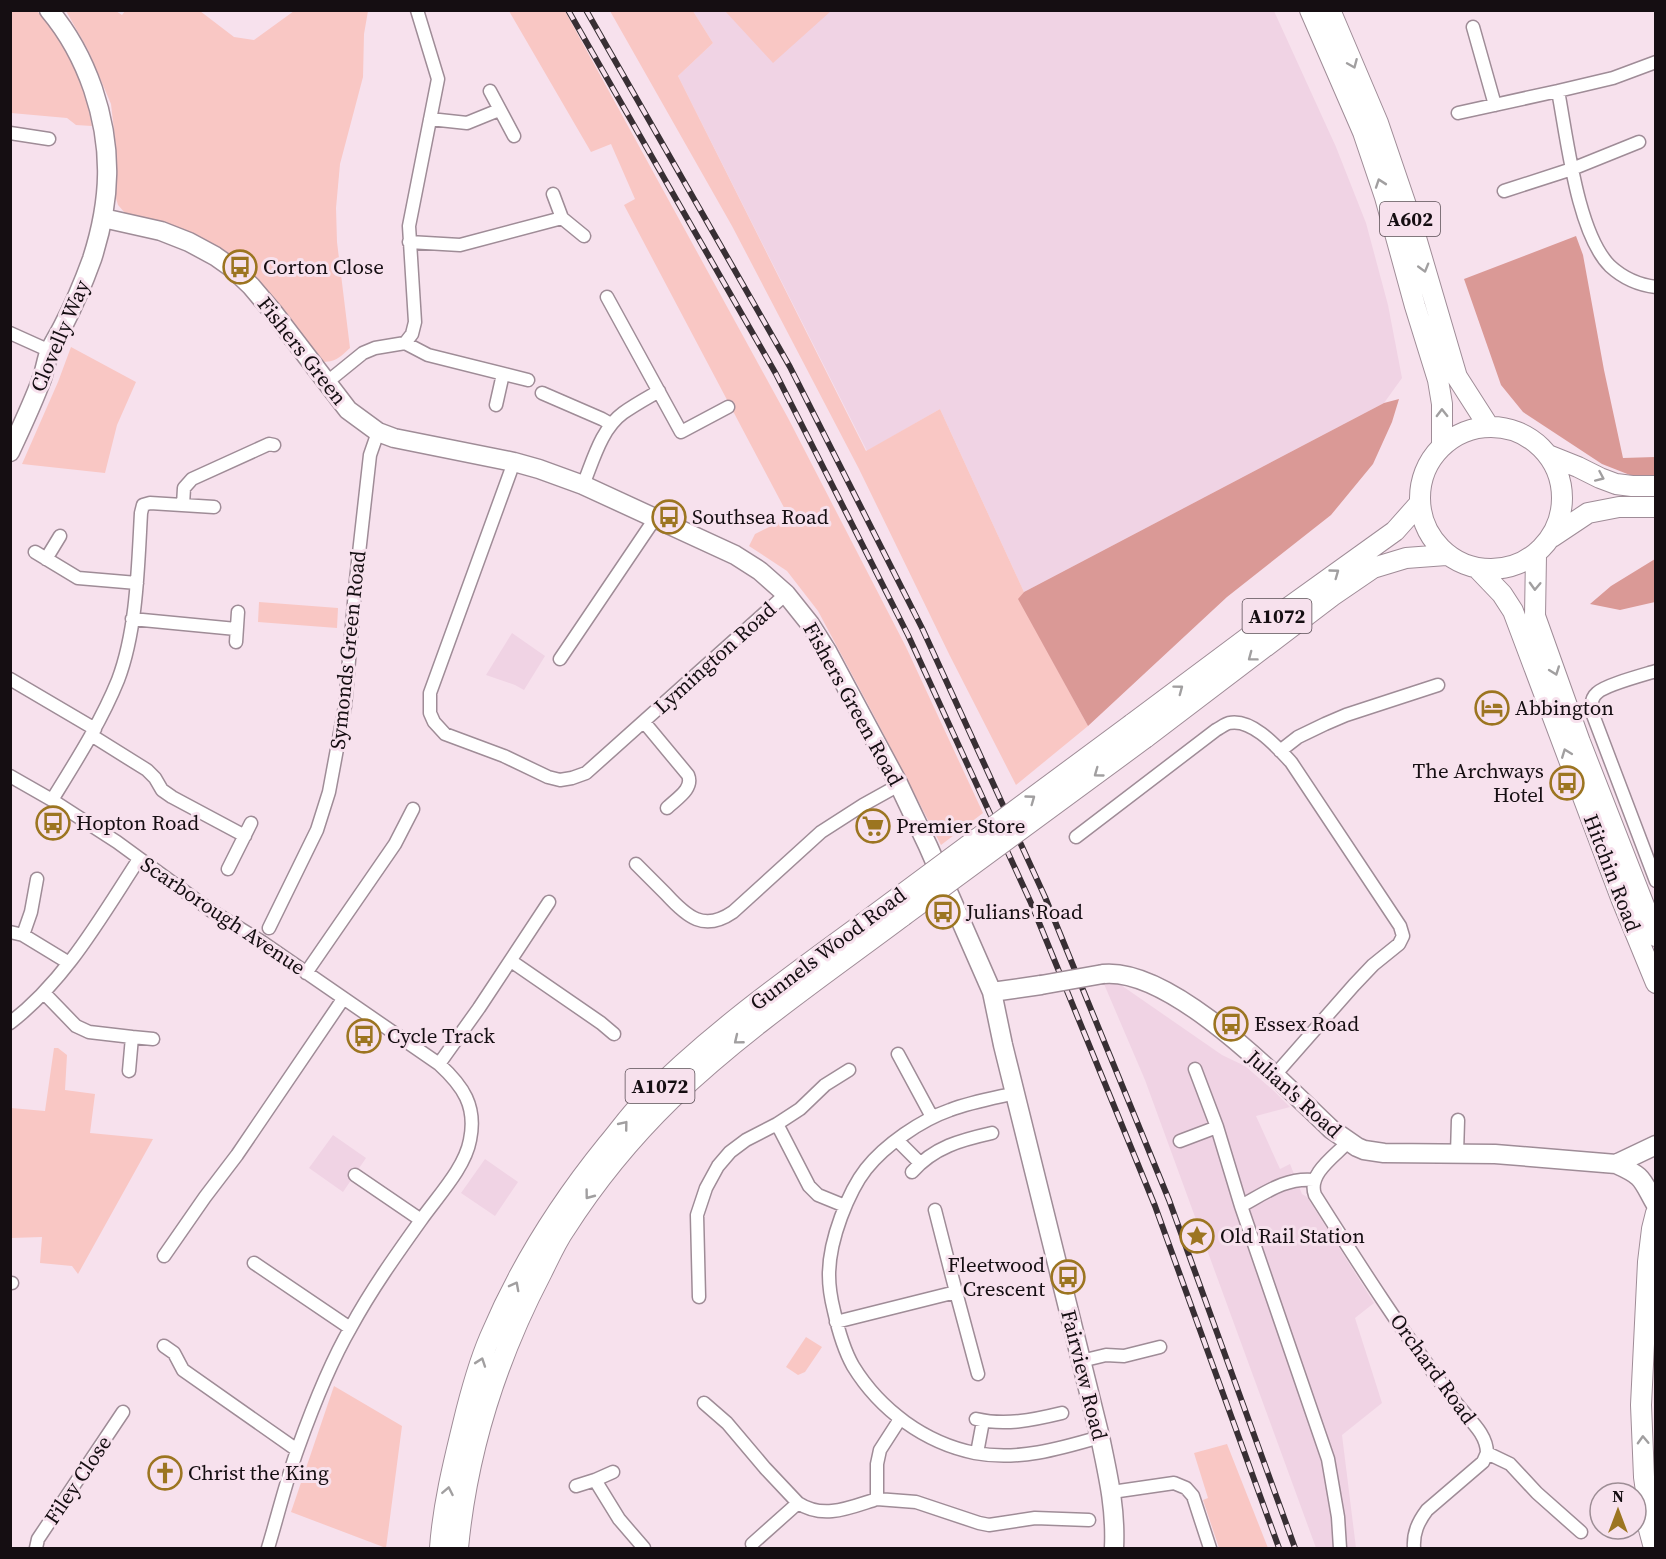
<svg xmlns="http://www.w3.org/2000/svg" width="1666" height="1559" font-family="'Source Serif 4',serif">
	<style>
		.built { fill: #f0d3e4 }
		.green { fill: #f9c7c4 }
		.forest { fill: #da9996 }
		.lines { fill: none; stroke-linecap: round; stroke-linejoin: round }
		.street-casing { stroke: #9f8c97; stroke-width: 15 }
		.secondary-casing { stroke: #9f8c97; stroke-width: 21 }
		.primary-casing { stroke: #9f8c97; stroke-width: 22 }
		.street { stroke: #fff; stroke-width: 12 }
		.secondary { stroke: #fff; stroke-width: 18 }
		.primary { stroke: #fff; stroke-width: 20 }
		.rail-casing { stroke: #382f34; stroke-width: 6 }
		.rail { stroke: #f7e1ed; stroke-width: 4; stroke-dasharray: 11; stroke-linecap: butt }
		.secondary-bridge-casing { stroke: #9f8c97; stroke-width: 21; stroke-linecap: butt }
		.primary-bridge-casing { stroke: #9f8c97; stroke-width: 22; stroke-linecap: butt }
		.secondary-bridge { stroke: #fff; stroke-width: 18 }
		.primary-bridge { stroke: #fff; stroke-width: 20 }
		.oneway { stroke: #a19fa0 }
		.labels { text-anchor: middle; stroke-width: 6; stroke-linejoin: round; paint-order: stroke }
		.shield { fill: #f7e1ed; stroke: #594d54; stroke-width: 1.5 }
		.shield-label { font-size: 20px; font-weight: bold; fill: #150e12 }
		.poi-label { font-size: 21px; fill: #150e12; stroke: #f7e1ed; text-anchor: start }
		.street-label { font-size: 21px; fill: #150e12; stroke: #f7e1ed }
	</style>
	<rect width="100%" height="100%" fill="#f7e1ed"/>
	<path class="built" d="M693,11H1274L1336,147L1366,223L1388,305L1402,378L1384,403L1024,592L940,409L867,451L678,76L713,43Z
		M512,633L545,656L524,690L515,685L486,675Z
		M1118,983L1222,1055L1245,1066L1274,1091L1290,1107L1256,1116L1280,1169L1290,1164L1302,1194L1307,1197L1374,1303L1355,1318L1382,1403L1342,1435L1356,1548H1316L1145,1080L1104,984Z
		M333,1135L366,1158L343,1192L309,1168Z
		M485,1159L518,1182L495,1216L461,1193Z"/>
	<path class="green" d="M10,11H37C68,44 85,81 92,126L76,125L67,118L11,113Z
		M66,11H116L122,15L125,11H200L234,37L254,40L294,11H368L364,34L363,77L340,164L336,208L337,242L350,348C339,358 336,362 321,362L222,251L179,228L125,213L118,205L115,195L116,148L111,104L88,50Z
		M509,11H565L788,418L906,647L983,813L941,845L871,710L818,611L787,571L749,546L755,534L789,517L624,205L635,199L611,144L591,152Z
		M610,11H693L713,43L678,76L866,451L940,409L1024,592L1019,599L1088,726L1016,785L950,656L859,469L732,226Z
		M725,11H831L773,63Z
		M71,347L136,382L117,425L105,473L22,464L58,382Z
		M259,602L338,608L337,628L258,622Z
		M54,1048H58L67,1055L65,1090L95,1094L90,1133L153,1139L78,1274L72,1266L40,1263L42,1237L11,1238V1108L45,1111Z
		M806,1337L822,1347L805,1372L798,1375L786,1367Z
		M334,1386L402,1426L386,1548L291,1512Z
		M1227,1444L1268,1548H1219L1203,1500L1208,1498L1194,1453Z"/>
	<path class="forest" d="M1576,236L1583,255L1604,370L1623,458L1655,457V476L1635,477L1602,464L1523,412L1501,385L1464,279Z
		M1399,399L1392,422L1373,464L1331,515L1227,597L1088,726L1018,599L1024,592L1384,403Z
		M1655,559V602L1620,610L1590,604L1611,586Z"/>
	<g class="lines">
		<defs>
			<path id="street" d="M1473,27L1495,105
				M1656,62L1613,78L1558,91C1567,137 1577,233 1610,266C1623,278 1639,285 1656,287
				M490,91L514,136
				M1458,113L1558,91
				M430,119L467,123L499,110
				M10,133L49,139
				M1504,191L1572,169L1639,142
				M553,194L562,218L584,236
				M409,242L460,245L562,218
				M607,297L681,432L728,407
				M10,333L50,351
				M405,343L412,334L415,322L409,226L438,79L417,10
				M326,383L363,353L375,348L405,343L428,355L528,380
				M542,393L602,419L611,424
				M496,405L503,374
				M514,462L430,693V713L434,722L445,734L504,756L548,777L560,780L572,778L586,773L786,594
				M583,485C593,461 601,429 623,413C634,405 647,398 659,391
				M183,505L184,488L192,479L269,444L274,445
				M35,552L78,578L137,583
				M46,559L60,536
				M132,619L236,629
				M236,642L238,612
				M560,659L656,517
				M1656,671C1643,675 1605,685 1597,693C1590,699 1591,708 1593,715L1656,881
				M10,679L95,729
				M644,722L688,775C694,789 676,799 667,808
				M91,735L147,770L155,778L162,790L172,797L245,836
				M1280,751L1298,737L1325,724L1346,715L1438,685
				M10,776L52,800L117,842L210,910L262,942L439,1064C463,1086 477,1106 470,1140C465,1168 437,1197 421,1220C396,1255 371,1290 351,1327C330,1363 312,1409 298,1448C286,1481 278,1515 268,1548
				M52,800C76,761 101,722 118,680C137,630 138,566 141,513L143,505L150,503L214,507
				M1076,837L1216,730C1220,728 1225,724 1229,723C1252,718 1277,747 1291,762L1400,926L1403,936L1399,944L1373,965L1354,985L1274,1076
				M636,864C646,874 656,884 666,894C687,917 704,932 733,912L821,832L863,805L899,785
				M228,869L251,823
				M269,928L317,830L329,792L345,706L356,580L370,455L378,432
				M10,932L23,935L69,963
				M23,935L31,912L37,879
				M511,961L601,1023L614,1034
				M306,973L395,844L413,809
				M45,994L76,1026L89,1032L132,1037L129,1071
				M10,1023C66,980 101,917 139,859
				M132,1037L153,1039
				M898,1054L932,1117
				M439,1064L479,1008L549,902
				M1195,1069L1217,1127L1241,1206C1265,1193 1286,1177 1314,1180
				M1016,1093C994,1098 971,1102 950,1110C921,1120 885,1145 866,1169C855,1183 847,1201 841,1217C834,1236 829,1255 829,1275C829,1287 831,1299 834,1311C838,1329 844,1350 853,1366C880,1410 925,1443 975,1453C1018,1461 1059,1449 1100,1437
				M897,1140L920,1163
				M1180,1141L1217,1127
				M1348,1142C1335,1156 1307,1174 1315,1195C1360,1266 1405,1337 1457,1404C1468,1419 1487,1433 1487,1453L1510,1464L1537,1493L1581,1532
				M1457,1154L1458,1120
				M912,1172C934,1147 961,1140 992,1133
				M355,1175L421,1220
				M845,1206L818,1195L809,1186L777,1124L800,1109L825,1085L849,1070
				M1241,1206L1328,1459L1338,1517L1340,1548
				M164,1256L205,1197L237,1155L343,999
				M254,1263L350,1328
				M10,1283H12
				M956,1292L978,1374
				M699,1297L697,1215L706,1188L718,1166L730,1152L746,1140L777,1124
				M836,1322L956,1292L935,1210
				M164,1346L174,1353L183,1370L297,1450
				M1081,1361L1106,1355L1124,1356L1160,1347
				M704,1403L727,1423L765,1468L798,1503C824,1520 851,1507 877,1499
				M900,1419L880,1450L877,1464V1499L916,1502L979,1523L989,1525L1035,1518L1089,1520
				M976,1419C1005,1426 1033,1420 1062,1413
				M977,1453L983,1421
				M595,1480L613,1472
				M576,1486L595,1480L619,1519L644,1548
				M1112,1492L1174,1483L1186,1488L1193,1496L1210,1548
				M752,1544L798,1503
				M36,1548L38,1539L123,1412
				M1414,1548C1413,1533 1418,1522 1427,1510L1483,1462L1487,1453"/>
			<path id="secondary" d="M103,218L161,231L189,242L215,256L232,268L251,286L273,312L348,410L378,432L394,438L514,462L539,469L583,485L735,555L760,571L786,594L810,624L827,651L899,785L928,846L992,992L1003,1045L1100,1437C1108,1475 1116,1509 1114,1548
				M10,452C21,428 32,405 41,381C45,371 46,360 50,350C54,342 59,334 63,326C74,305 84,281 92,259C111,200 113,148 93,89C83,60 70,35 49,10
				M1103,974C1173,967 1282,1083 1331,1129L1357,1147L1364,1150L1384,1153L1495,1154L1616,1164C1645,1177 1641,1179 1656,1205
				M992,992L1041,985
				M1616,1164L1656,1145"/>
			<path id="primary" d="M1310,10L1363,132L1385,197L1415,306L1438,380L1442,404V446
				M1330,10L1378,123L1409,214L1457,377L1489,427
				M1420 498a71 71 0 1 1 142 0a71 71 0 1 1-142 0Z
				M1548,455L1578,467L1600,478L1616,484L1632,486H1656
				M1552,537L1588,513L1619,507H1656
				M1536,555L1535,616L1580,742L1656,936
				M1479,570L1502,594L1513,611L1621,898L1656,983
				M1132,724L1278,615L1395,531L1419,504
				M1145,738L1332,596L1373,568L1406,558L1446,555
				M440,1548C443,1506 453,1465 463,1424C470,1395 478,1365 490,1337C519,1268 560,1203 607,1145C619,1131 629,1116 642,1103C719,1024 812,962 900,896
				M458,1548C467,1453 497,1358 542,1272C549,1258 556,1242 565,1229C595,1182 632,1137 671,1099C742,1031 824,975 903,916
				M1654,1548L1646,1518L1647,1498L1644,1477L1641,1405L1648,1262L1652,1229L1656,1213"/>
		</defs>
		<use href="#street" class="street-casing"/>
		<use href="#secondary" class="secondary-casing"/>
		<use href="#primary" class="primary-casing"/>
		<use href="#street" class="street"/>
		<use href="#secondary" class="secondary"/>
		<use href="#primary" class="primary"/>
		<defs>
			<path id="rail" d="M568,10L776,374L908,635L1031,903L1155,1206L1279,1548
				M586,10L790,367L922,628L1045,897L1169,1200L1295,1548"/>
		</defs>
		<use href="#rail" class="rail-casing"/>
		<use href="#rail" class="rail"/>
		<defs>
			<path id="secondary-bridge" d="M1041,985L1103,974"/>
			<path id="primary-bridge" d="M900,896L1132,724
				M903,916L1145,738"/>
		</defs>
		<use href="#secondary-bridge" class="secondary-bridge-casing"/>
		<use href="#primary-bridge" class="primary-bridge-casing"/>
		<use href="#secondary-bridge" class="secondary-bridge"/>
		<use href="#primary-bridge" class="primary-bridge"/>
	</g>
	<defs><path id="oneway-chevron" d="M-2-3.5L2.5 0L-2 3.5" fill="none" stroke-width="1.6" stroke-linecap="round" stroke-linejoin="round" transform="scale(1.5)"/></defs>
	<g class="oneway">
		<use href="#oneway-chevron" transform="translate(1353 64) rotate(67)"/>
		<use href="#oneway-chevron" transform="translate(1380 183) rotate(-109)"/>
		<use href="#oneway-chevron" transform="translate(1424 268) rotate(74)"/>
		<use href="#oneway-chevron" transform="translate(1442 413) rotate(-91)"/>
		<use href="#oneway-chevron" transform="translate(1600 477) rotate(24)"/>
		<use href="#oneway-chevron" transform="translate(1335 573) rotate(-36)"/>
		<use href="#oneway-chevron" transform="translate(1535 586) rotate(92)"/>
		<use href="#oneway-chevron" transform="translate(1252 657) rotate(143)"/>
		<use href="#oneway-chevron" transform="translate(1555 671) rotate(70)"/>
		<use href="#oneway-chevron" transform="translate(1179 689) rotate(-37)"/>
		<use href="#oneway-chevron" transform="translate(1566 753) rotate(-111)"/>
		<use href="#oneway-chevron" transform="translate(1098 773) rotate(144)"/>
		<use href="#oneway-chevron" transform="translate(1031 799) rotate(-36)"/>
		<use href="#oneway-chevron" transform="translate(738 1040) rotate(141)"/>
		<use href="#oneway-chevron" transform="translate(624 1125) rotate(-51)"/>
		<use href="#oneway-chevron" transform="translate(589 1195) rotate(127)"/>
		<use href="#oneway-chevron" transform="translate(515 1286) rotate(-62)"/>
		<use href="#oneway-chevron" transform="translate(481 1362) rotate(-71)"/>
		<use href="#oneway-chevron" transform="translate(1643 1440) rotate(-92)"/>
		<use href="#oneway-chevron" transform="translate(448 1491) rotate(-79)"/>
	</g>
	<defs>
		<symbol id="bus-ring" viewBox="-11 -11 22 22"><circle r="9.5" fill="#f7e1ed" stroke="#9c7521" stroke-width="1.5"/><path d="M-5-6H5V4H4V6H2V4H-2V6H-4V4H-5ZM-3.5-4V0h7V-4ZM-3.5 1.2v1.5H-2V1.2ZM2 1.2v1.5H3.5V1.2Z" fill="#9c7521"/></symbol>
		<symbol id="hotel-ring" viewBox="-11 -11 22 22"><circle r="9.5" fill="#f7e1ed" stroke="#9c7521" stroke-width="1.5"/><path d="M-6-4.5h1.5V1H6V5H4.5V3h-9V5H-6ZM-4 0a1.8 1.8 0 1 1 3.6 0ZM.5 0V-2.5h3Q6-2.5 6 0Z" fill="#9c7521"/></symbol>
		<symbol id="supermarket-ring" viewBox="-11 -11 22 22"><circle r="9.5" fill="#f7e1ed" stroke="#9c7521" stroke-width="1.5"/><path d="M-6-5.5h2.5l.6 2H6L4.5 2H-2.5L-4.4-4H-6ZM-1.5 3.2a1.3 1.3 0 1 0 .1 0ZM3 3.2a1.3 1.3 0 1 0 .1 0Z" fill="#9c7521"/></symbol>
		<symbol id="sight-ring" viewBox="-11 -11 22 22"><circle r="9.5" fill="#f7e1ed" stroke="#9c7521" stroke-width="1.5"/><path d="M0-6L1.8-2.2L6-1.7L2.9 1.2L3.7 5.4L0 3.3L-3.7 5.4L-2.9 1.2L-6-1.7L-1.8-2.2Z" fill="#9c7521"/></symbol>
		<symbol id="church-ring" viewBox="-11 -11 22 22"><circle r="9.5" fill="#f7e1ed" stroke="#9c7521" stroke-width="1.5"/><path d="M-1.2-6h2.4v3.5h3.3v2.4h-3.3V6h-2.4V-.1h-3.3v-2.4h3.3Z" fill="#9c7521"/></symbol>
	</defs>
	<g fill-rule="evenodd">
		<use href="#bus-ring" x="221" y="248" width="38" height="38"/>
		<use href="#bus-ring" x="650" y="498" width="38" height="38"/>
		<use href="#hotel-ring" x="1473" y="689" width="38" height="38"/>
		<use href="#bus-ring" x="1548" y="764" width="38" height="38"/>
		<use href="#bus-ring" x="34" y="804" width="38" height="38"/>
		<use href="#supermarket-ring" x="854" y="807" width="38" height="38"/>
		<use href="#bus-ring" x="924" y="893" width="38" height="38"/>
		<use href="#bus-ring" x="1212" y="1005" width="38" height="38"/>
		<use href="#bus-ring" x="345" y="1017" width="38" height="38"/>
		<use href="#sight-ring" x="1178" y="1217" width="38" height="38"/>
		<use href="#bus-ring" x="1049" y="1258" width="38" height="38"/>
		<use href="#church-ring" x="146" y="1454" width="38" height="38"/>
	</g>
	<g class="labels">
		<g class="shield">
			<rect x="1380" y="202" width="60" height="34" rx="4.5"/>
			<rect x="1242.5" y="599" width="69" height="34" rx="4.5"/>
			<rect x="625.5" y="1069" width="69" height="34" rx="4.5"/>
		</g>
		<g class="shield-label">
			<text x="1410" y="226">A602</text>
			<text x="1277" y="623">A1072</text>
			<text x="660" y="1093">A1072</text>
		</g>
		<g class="poi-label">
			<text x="263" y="274">Corton Close</text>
			<text x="692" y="524">Southsea Road</text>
			<text x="1515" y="715">Abbington</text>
			<text x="1544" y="778" text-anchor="end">The Archways<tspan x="1544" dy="24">Hotel</tspan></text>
			<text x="76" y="830">Hopton Road</text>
			<text x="896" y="833">Premier Store</text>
			<text x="966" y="919">Julians Road</text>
			<text x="1254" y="1031">Essex Road</text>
			<text x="387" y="1043">Cycle Track</text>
			<text x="1220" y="1243">Old Rail Station</text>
			<text x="1045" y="1272" text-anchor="end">Fleetwood<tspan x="1045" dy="24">Crescent</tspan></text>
			<text x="188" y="1480">Christ the King</text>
		</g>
		<g class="street-label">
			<text transform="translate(60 336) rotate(-67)" y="7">Clovelly Way</text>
			<text transform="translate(302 351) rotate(52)" y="7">Fishers Green</text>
			<text transform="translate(348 650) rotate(-84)" y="7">Symonds Green Road</text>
			<text transform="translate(715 658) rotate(-42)" y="7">Lymington Road</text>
			<text transform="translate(853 704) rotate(61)" y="7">Fishers Green Road</text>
			<text transform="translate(1612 873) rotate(69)" y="7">Hitchin Road</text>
			<text transform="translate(223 916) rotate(34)" y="7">Scarborough Avenue</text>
			<text transform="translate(828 949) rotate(-37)" y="7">Gunnels Wood Road</text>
			<text transform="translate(1294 1094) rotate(42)" y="7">Julian's Road</text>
			<text transform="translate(1433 1369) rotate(54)" y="7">Orchard Road</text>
			<text transform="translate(1084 1375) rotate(76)" y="7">Fairview Road</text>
			<text transform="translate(78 1480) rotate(-56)" y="7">Filey Close</text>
		</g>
	</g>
	<rect width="1666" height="1559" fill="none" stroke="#150e12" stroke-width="24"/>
	<g transform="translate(1618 1511)"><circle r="28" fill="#f7e1ed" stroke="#9d8d95" stroke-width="1.5"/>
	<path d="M0-4.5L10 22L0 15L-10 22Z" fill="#9c7521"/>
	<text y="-9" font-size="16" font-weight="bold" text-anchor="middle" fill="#150e12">N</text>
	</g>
</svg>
